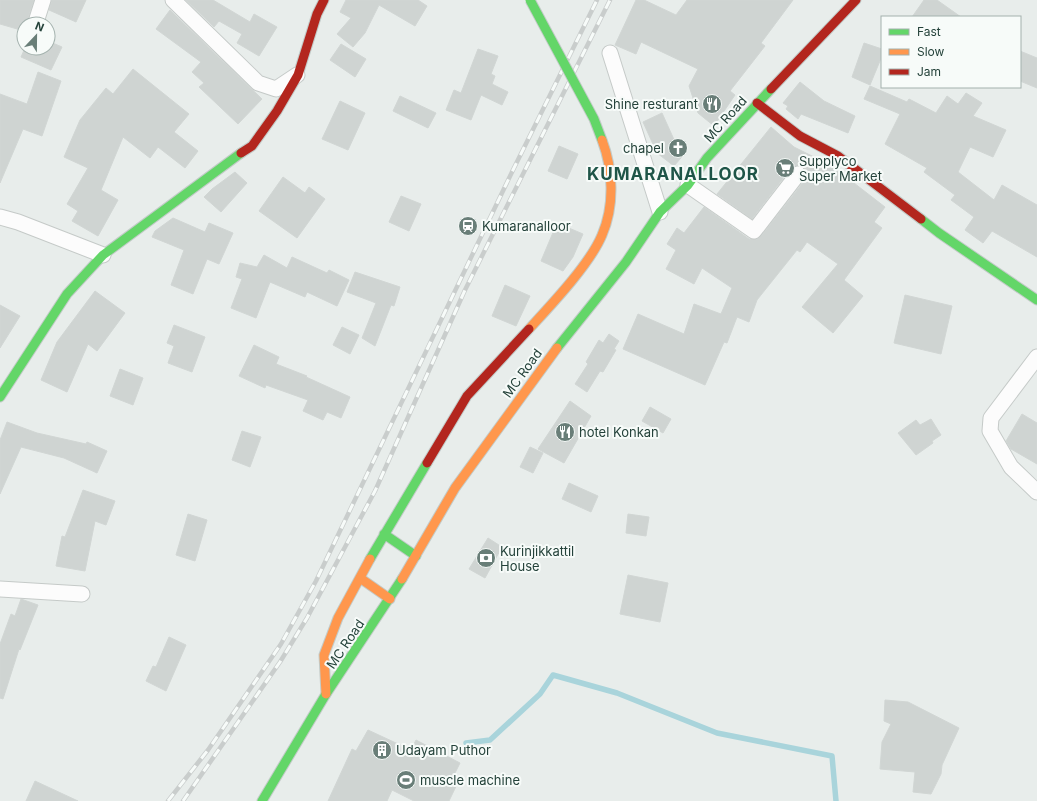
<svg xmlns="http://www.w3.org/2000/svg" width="1037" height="801" font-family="Inter,sans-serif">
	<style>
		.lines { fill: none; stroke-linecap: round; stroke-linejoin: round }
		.stream { stroke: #a9d4db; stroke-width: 5.5 }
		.building { fill: #cfd4d2; stroke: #d1d6d4 }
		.street-casing { stroke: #c5cac8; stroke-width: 17 }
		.fast-casing { stroke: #c3cbc8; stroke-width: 11 }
		.slow-casing { stroke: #c3cbc8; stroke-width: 11 }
		.jam-casing { stroke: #c3cbc8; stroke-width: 11 }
		.street { stroke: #fcfcfc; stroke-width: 15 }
		.fast { stroke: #63d668; stroke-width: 9 }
		.slow { stroke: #ff974d; stroke-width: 9 }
		.jam { stroke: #b3261e; stroke-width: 9 }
		.rail-casing { stroke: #c9cdcc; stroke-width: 4.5 }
		.rail { stroke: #f7fbf9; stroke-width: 3; stroke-dasharray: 9; stroke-linecap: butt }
		.fast-bridge-casing { stroke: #c3cbc8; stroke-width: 11; stroke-linecap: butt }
		.slow-bridge-casing { stroke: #c3cbc8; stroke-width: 11; stroke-linecap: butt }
		.jam-bridge-casing { stroke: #c3cbc8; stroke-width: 11; stroke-linecap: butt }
		.fast-bridge { stroke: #63d668; stroke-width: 9 }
		.slow-bridge { stroke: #ff974d; stroke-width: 9 }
		.jam-bridge { stroke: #b3261e; stroke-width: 9 }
		.labels { text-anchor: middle; stroke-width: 4; stroke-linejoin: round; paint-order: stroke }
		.poi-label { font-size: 13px; fill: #24423a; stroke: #f7fbf9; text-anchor: start }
		.street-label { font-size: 13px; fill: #24423a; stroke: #f7fbf9 }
		.district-label { font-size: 17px; font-weight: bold; letter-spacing: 1px; fill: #1f5548; stroke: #f7fbf9 }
	</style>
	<rect width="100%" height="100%" fill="#e8edeb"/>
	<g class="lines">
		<path class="stream" d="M466,743L490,740L540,694L553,675L617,693L717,733L832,756L836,801"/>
	</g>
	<path class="building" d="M0,0H34L26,24H24V31L0,24Z
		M52,0H86L76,22L49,10Z
		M186,0H213L250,22L254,14L277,27L259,56L237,43L242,34L219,21L214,27Z
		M346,0H418L427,6L415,26L379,5L365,33L353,47L337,34L351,18L340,12Z
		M636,0H644L676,15L687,0H793L761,43L765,46L730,91L735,95L714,126L698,113L689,86L698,69L641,42L636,54L615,45Z
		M924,0H937L961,17H912Z
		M170,10L262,99L238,124L199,87L204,83L192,72L201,62L156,29Z
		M48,41L62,47L51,70L21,57L25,48H48Z
		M864,43L882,49V56L870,85L852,77Z
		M341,44L366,59L355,77L330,60Z
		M478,49L498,56L491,74L495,76L492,84L508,92L502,105L481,95L471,120L446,110L454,90L461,93Z
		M1020,51L1037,58V88L1020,81Z
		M133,69L189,114L174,132L198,151L185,168L158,147L150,158L123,137L101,190L118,200L98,236L72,221L78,211L67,204L88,168L64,157L80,120L106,88L113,94Z
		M38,72L61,81L42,136L23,129L0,183V94L27,104Z
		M800,82L824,101L855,116L848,133L801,114L798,119L786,109L788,106L783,103Z
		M870,86L907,102L909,99L936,113L947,96L958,104L966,93L982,103L973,116L1006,130L993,157L970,147L958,172L994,200L1002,185L1037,205V257L992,231L983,243L965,230L974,217L951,200L955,195L924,172L927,168L885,144L900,114L864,99Z
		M400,96L436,113L428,128L393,111Z
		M340,101L365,113L348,150L322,139Z
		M662,113L676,144L686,152L674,166L657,153L643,122Z
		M771,127L794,147L832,166L885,207L874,222L882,228L844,280L863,296L833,333L802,307L838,264L807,242L800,252L797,250L757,300L749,322L737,317L727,343L724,342L705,385L623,349L638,314L684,334L694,304L721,314L732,288L702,268L694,284L666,269L676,250L667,244L677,228L684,233L704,207L749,239H757L761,236L805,180L807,175L804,167L799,165L791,168L752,219L717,194Z
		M559,146L578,154L567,179L548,171Z
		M235,172L247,183L221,212L204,197L212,189Z
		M283,177L305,193L309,187L325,199L297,238L259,211Z
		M401,196L421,204L409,231L389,222Z
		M173,218L205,232L209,223L233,233L219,264L207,259L193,294L171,285L184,250L152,237L155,231Z
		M557,223L583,234L573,257L563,271L541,261Z
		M264,255L287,268L292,257L327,273L329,270L349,280L337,306L307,292L305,297L270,282L256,318L231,308L242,279L236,277L240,263L257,267Z
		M355,272L400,287L394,306L391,305L375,346L362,338L376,303L347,292Z
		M505,285L530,296L516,326L492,316Z
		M95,291L125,313L97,351L88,344L67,392L41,380L57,342Z
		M905,295L952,306L941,354L894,343Z
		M0,305L20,316L0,348Z
		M174,325L205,337L192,372L168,363L174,346L167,343Z
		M342,327L359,335L350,354L333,345Z
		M609,334L619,341L614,349L616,350L603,372L600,371L587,392L575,384L588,364L586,362L599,340L603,343Z
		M254,345L279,357L276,364L307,376L306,377L350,397L341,418L327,412L323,420L303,411L308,400L266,385L265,388L239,376Z
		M120,369L143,378L133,405L110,396Z
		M570,401L591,416L564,463L538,449Z
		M650,407L671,419L663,433L642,421Z
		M1022,414L1037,423V464L1011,449L1006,441Z
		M931,419L941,435L932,441L933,443L916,455L898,433L916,420L920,425Z
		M7,422L37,433L86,444L87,442L107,451L97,473L64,458L21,447L0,494V440Z
		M242,431L261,437L250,467L232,460Z
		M530,447L543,453L533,473L520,467Z
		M569,483L598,496L591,512L562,499Z
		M83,490L115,501L106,525L95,521L85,571L56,566L62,536L65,537Z
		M188,514L207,520L195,561L176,555Z
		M628,514L649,517L646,536L626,533Z
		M488,538L502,547L485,578L469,569Z
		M628,575L668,583L660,622L620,614Z
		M21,599L38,605L20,650L19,649L3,699L0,698V644L11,614L15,616Z
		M169,637L186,645L166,691L146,681L153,666L156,667Z
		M885,700L908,702L959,728L942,765L941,774L931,794L913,792L915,772L880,769L882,742L891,724L884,721Z
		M368,730L411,750L416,740L460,763L454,775L460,778L449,801H414L392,790L387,801H328L352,749L356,751Z
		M35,781L78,801H26Z"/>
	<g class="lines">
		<defs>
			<path id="street" d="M173,0L258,83L276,89L297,75
				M36,22L43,0
				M610,53L660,212
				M688,185L754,231L798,174
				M0,217L18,222L103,255
				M1037,357L991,418L990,431L1011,467L1037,492
				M0,589L82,594"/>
			<path id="fast" d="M921,219L939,233L1037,300
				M557,348L626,262L660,212L688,185L707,158L771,89
				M0,397L67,294L103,255L241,153
				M384,534L416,556
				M370,559L427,463
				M262,801L326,694L402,579"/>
			<path id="slow" d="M360,578L390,599
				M402,579L455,488L557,348
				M326,694L324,655L338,618L370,559"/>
			<path id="jam" d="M771,89L856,0
				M757,103L800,136L838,156L921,219
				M241,153L252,146L277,111L298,75L317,14L324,0"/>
		</defs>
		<use href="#street" class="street-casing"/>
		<use href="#fast" class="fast-casing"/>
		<use href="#slow" class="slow-casing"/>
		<use href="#jam" class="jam-casing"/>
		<use href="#street" class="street"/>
		<use href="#fast" class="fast"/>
		<use href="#slow" class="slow"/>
		<use href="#jam" class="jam"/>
		<defs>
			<path id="rail" d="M168,801L208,750L281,644L316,581L512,172L597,0
				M183,801L280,662L307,618L375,491L465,290L610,0"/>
		</defs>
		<use href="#rail" class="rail-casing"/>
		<use href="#rail" class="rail"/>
		<defs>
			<path id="fast-bridge" d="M530,0L594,119L602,140"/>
			<path id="slow-bridge" d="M529,329C551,305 590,264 602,235C615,205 613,169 602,140"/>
			<path id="jam-bridge" d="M427,463L467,396L529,329"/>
		</defs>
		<use href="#fast-bridge" class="fast-bridge-casing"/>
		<use href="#slow-bridge" class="slow-bridge-casing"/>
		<use href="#jam-bridge" class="jam-bridge-casing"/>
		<use href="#fast-bridge" class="fast-bridge"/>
		<use href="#slow-bridge" class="slow-bridge"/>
		<use href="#jam-bridge" class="jam-bridge"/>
	</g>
	<defs>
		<symbol id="restaurant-disc" viewBox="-11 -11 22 22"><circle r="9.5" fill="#697e78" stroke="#f7fbf9"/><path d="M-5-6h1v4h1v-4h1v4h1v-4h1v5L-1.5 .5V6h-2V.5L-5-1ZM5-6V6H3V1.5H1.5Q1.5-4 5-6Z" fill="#fff"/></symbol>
		<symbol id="church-disc" viewBox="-11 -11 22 22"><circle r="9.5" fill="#697e78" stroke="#f7fbf9"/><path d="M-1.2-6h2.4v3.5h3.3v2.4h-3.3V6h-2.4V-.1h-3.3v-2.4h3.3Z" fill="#fff"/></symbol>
		<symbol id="supermarket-disc" viewBox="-11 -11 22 22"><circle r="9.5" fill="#697e78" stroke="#f7fbf9"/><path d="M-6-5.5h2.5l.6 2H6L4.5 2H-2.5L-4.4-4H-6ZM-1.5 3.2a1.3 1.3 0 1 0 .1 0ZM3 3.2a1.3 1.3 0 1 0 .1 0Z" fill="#fff"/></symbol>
		<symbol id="station-disc" viewBox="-11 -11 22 22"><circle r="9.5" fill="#697e78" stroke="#f7fbf9"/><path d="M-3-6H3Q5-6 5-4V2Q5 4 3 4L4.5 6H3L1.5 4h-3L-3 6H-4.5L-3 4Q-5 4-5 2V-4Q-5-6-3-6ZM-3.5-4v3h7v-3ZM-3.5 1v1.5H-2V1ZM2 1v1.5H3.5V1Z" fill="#fff"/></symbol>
		<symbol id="bank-disc" viewBox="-11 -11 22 22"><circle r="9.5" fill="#697e78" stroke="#f7fbf9"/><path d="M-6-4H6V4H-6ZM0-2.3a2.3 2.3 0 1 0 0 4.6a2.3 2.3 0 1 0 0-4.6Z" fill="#fff"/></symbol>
		<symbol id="building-disc" viewBox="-11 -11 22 22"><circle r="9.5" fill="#697e78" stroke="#f7fbf9"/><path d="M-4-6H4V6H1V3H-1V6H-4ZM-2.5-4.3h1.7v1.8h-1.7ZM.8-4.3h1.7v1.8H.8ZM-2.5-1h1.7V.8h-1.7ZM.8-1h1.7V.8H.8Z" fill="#fff"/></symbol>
		<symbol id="stadium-disc" viewBox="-11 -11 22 22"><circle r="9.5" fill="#697e78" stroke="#f7fbf9"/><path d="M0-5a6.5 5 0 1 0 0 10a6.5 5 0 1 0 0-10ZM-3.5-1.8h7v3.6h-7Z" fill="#fff"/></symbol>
	</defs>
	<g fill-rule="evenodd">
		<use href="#restaurant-disc" x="701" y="93" width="22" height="22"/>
		<use href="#church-disc" x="667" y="137" width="22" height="22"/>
		<use href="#supermarket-disc" x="774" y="157" width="22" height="22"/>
		<use href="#station-disc" x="457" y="215" width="22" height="22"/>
		<use href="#restaurant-disc" x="554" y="421" width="22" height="22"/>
		<use href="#bank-disc" x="475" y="547" width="22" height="22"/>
		<use href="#building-disc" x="371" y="739" width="22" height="22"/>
		<use href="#stadium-disc" x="395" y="769" width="22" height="22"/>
	</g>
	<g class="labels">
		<g class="poi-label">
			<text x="698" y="109" text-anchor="end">Shine resturant</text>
			<text x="664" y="153" text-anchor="end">chapel</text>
			<text x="799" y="166">Supplyco<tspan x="799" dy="15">Super Market</tspan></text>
			<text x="482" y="231">Kumaranalloor</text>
			<text x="579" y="437">hotel Konkan</text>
			<text x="500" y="556">Kurinjikkattil<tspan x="500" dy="15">House</tspan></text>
			<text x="396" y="755">Udayam Puthor</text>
			<text x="420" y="785">muscle machine</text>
		</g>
		<g class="street-label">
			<text transform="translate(725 119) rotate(-48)" y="5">MC Road</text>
			<text transform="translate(522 373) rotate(-54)" y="5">MC Road</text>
			<text transform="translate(345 644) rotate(-56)" y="5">MC Road</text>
		</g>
		<g class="district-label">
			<text x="673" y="180">KUMARANALLOOR</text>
		</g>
	</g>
	<rect x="881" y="16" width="140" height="72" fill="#f7fbf9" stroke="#a3b1ad"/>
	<rect x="889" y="29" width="20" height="6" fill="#63d668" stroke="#a3b1ad"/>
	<text x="917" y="36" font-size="12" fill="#24423a">Fast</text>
	<rect x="889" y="49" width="20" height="6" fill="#ff974d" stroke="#a3b1ad"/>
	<text x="917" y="56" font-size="12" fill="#24423a">Slow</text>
	<rect x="889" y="69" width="20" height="6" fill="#b3261e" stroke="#a3b1ad"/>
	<text x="917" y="76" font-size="12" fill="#24423a">Jam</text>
	<g transform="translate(36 36) rotate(22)"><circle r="19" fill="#f7fbf9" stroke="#a3b1ad"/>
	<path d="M0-3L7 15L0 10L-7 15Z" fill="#697e78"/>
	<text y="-6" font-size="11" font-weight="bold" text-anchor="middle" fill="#24423a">N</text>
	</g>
</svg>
